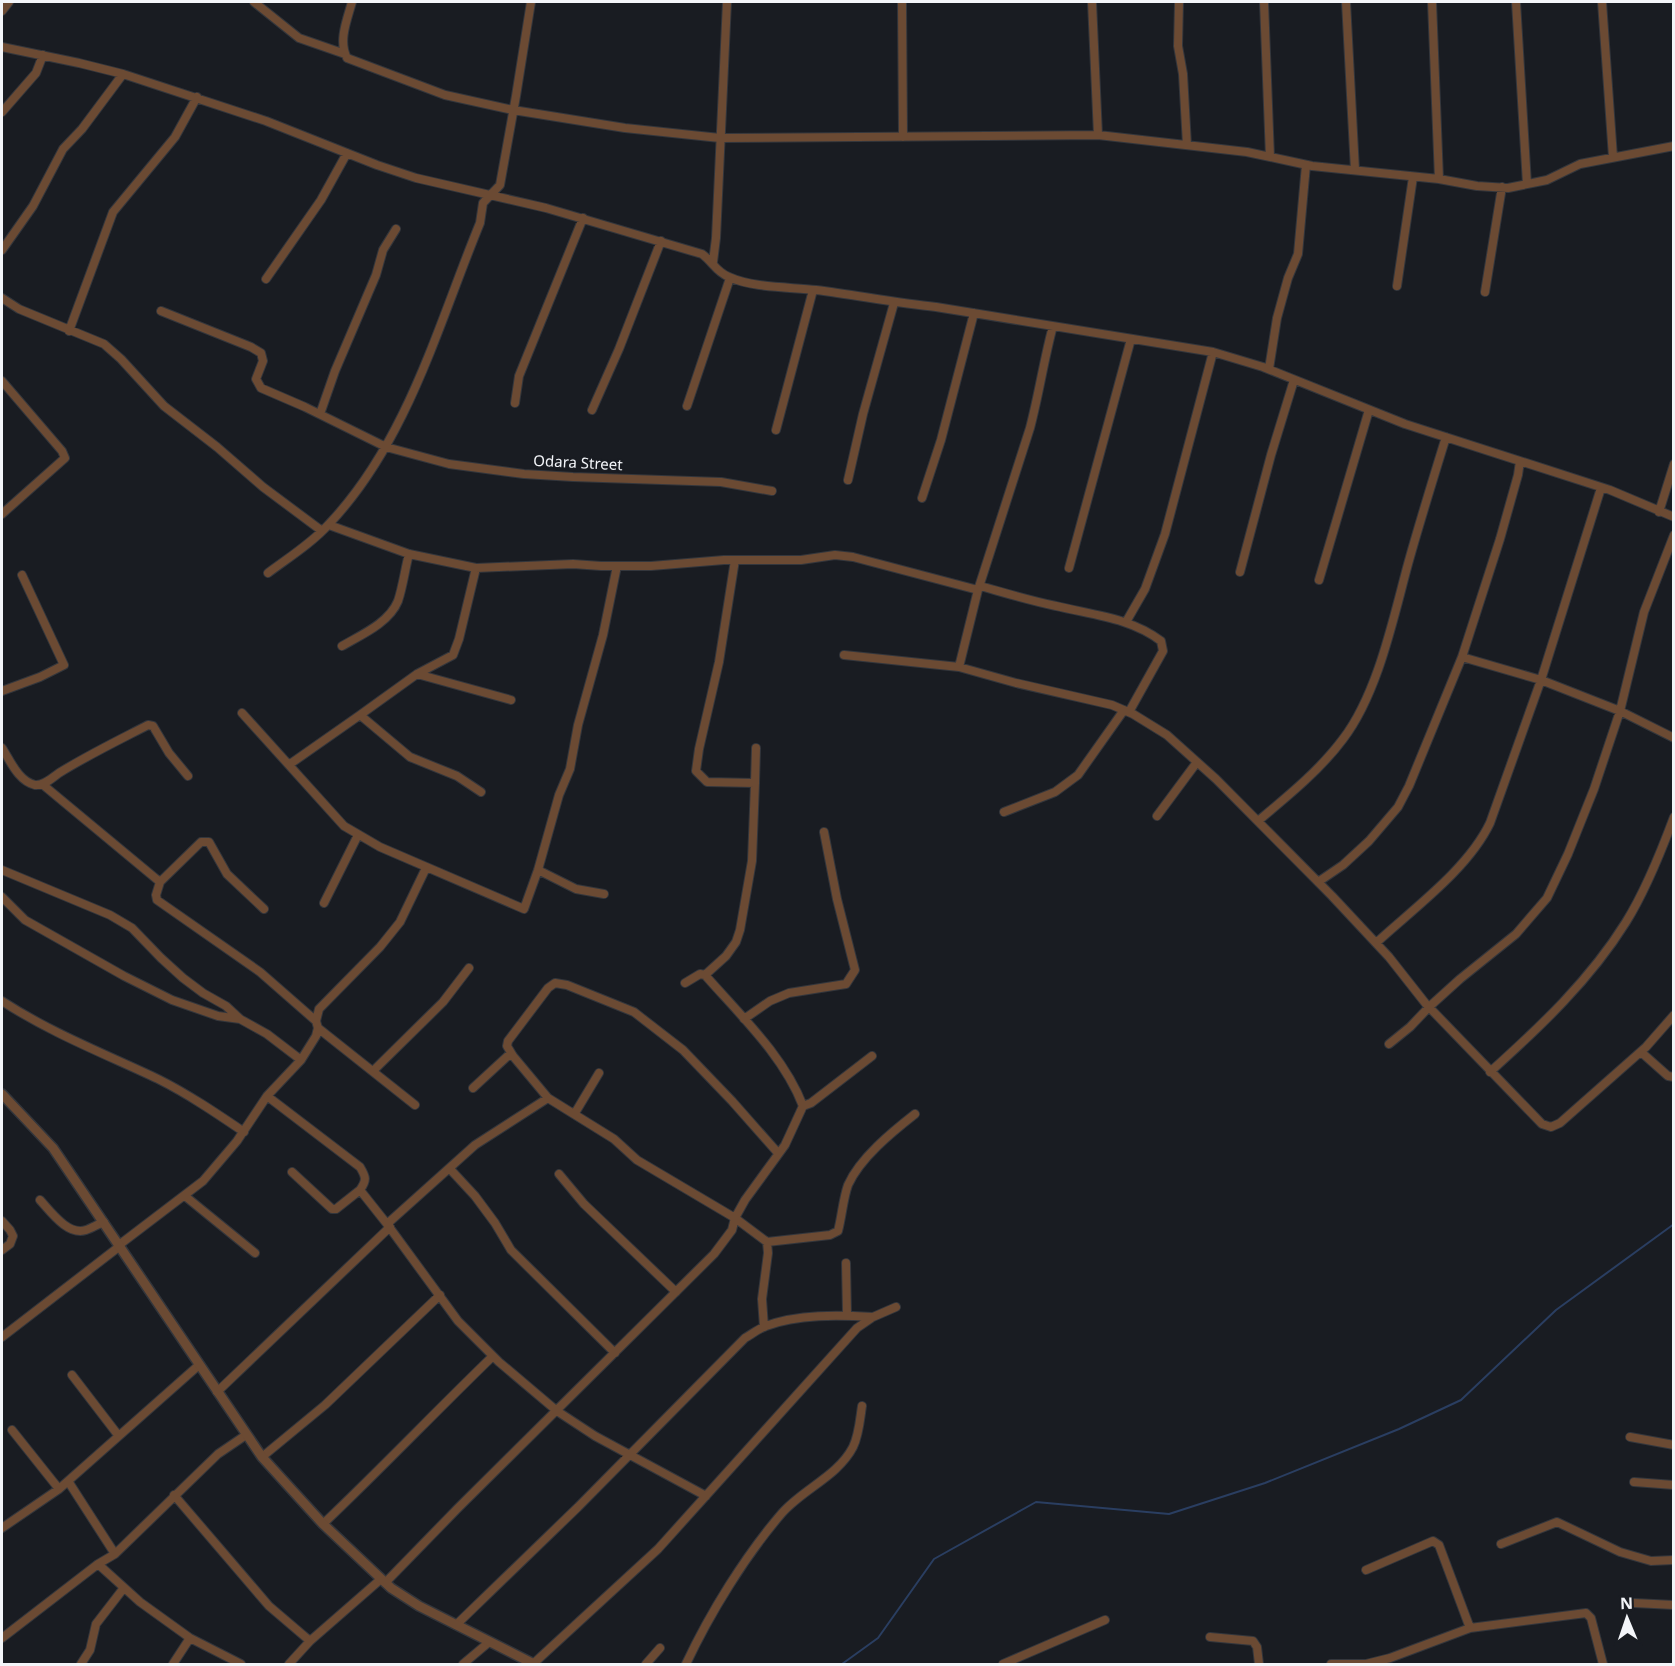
<svg xmlns="http://www.w3.org/2000/svg" width="1675" height="1666" font-family="'Noto Sans',sans-serif">
	<style>
		.lines { fill: none; stroke-linecap: round; stroke-linejoin: round }
		.stream { stroke: #2a3e61; stroke-width: 2 }
		.minor-casing { stroke: #33363c; stroke-width: 10 }
		.tertiary-casing { stroke: #33363c; stroke-width: 12 }
		.minor { stroke: #6b4a33; stroke-width: 8 }
		.tertiary { stroke: #6b4a33; stroke-width: 9 }
		.labels { text-anchor: middle; stroke-width: 4.5; stroke-linejoin: round; paint-order: stroke }
		.street-label { font-size: 15px; fill: #f3f5f9; stroke: #191c22 }
	</style>
	<rect width="100%" height="100%" fill="#191c22"/>
	<g class="lines">
		<path class="stream" d="M842,1664L878,1638L934,1559L1036,1502L1169,1514L1265,1483L1399,1429L1461,1400L1556,1310L1674,1224"/>
		<defs>
			<path id="minor" d="M254,2L299,38L345,54
				M352,2C347,20 338,41 347,58L445,95L513,110L625,128L720,138L1098,135L1247,152L1312,166L1439,179L1477,186L1508,188L1547,180L1580,164L1674,146
				M902,2L903,137
				M1092,2L1098,135
				M1179,2L1178,46L1183,74L1187,145
				M1264,2L1270,157
				M1346,2L1355,170
				M1432,2L1439,179
				M1516,2L1527,184
				M1602,2L1613,157
				M2,11L9,2
				M2,47L79,63L123,74L266,121L377,165L416,178L546,208L702,254C713,262 716,272 729,277C753,288 790,287 816,290C856,295 896,303 936,307L1213,352L1263,367L1405,424L1610,490L1674,517
				M2,112L36,73L43,55
				M2,250L33,206L63,149L82,129L123,74
				M713,262L716,238L727,2
				M266,279L321,200L347,153
				M1397,286L1413,177
				M1485,292L1502,187
				M2,298L19,309L104,344L121,359L164,406L217,447L263,487L322,531
				M161,311L251,347L261,353L263,361L256,379L261,388L305,407L386,447L449,464L524,474L573,477L721,482L772,491
				M69,331L113,212L175,137L197,97
				M1269,369L1277,318L1288,278L1298,254L1306,165
				M2,381L62,451L65,458L2,514
				M515,403L519,376L583,218
				M687,406L730,278
				M592,410L619,349L661,241
				M320,414L335,371L376,275L383,250L396,229
				M776,430L813,290
				M848,480L863,414L894,303
				M922,498L941,440L974,313
				M1659,512L1674,464
				M329,525L409,554L476,568L573,564L601,566H651L724,560H801L835,555L853,557L978,590
				M476,568L459,639L453,655L417,674L360,715L410,757L457,776L481,792
				M1069,568L1131,339
				M1240,572L1271,455L1294,380
				M268,573C288,558 312,543 329,524C407,442 438,325 480,223L483,203L500,185L516,96L531,2
				M1319,580L1369,410
				M980,586C1005,593 1031,601 1056,606C1093,615 1131,618 1161,641L1163,651L1129,712
				M1126,622L1145,589L1165,534L1213,352
				M342,646C361,635 389,623 398,601C403,586 405,569 409,554
				M844,655L959,667L1016,683L1112,705L1133,714L1167,735L1216,779L1332,896L1389,957L1426,1004L1542,1124L1551,1127L1560,1123L1646,1047L1674,1015
				M1462,657L1541,680L1620,711L1674,738
				M959,667L978,590L1030,428C1039,394 1044,359 1053,326
				M417,674L511,700
				M2,691L40,677L64,665L22,575
				M242,713L344,826L380,847L524,909L538,870L559,795L570,769L578,725L603,635L617,566
				M2,748C10,760 18,781 35,785C44,786 52,778 59,773C88,755 119,740 148,725L153,726L169,753L188,776
				M290,764L360,715
				M755,783L756,748
				M42,784L160,882L156,895L157,900L260,972L316,1021
				M1004,812L1055,792L1078,775L1124,710
				M1157,816L1197,762
				M1258,821C1288,796 1320,770 1343,739C1378,693 1393,619 1408,564C1420,521 1433,479 1446,437
				M2,870L110,915L132,928L161,958L183,978L203,993L226,1006L240,1019L267,1034L301,1060
				M538,870L576,889L604,894
				M160,882L201,842H209L227,874L264,909
				M1318,882L1343,865L1369,841L1398,807L1409,786L1462,657L1500,539L1518,475L1520,461
				M2,897L25,920L124,976L172,1000L218,1016L240,1019
				M324,903L358,835
				M1376,943C1414,908 1468,869 1490,823L1541,680L1601,488
				M705,975L726,956L736,942L740,930L752,861L755,783L707,782L696,771L699,749L719,662L735,560
				M2,1001C51,1033 105,1054 158,1079C188,1094 216,1113 244,1132
				M744,1019L770,1001L789,993L846,984L855,970L837,899L824,832
				M318,1028L415,1105
				M1389,1044L1410,1027L1429,1007L1460,979L1516,934L1547,898L1568,854L1594,789L1620,711L1644,612L1674,535
				M1641,1052L1668,1076L1674,1077
				M373,1071L443,1002L469,968
				M1490,1072C1540,1027 1590,980 1626,922C1646,890 1661,852 1674,817
				M473,1088L511,1053
				M267,1096L360,1167C366,1177 367,1180 360,1190L387,1224L458,1321L499,1362L557,1411L595,1436L706,1496
				M803,1106L811,1103L872,1056
				M575,1113L599,1073
				M450,1169L475,1196L495,1223L511,1250L615,1353
				M292,1172L332,1209H336L360,1190
				M559,1174L584,1204L676,1292
				M185,1196L255,1253
				M40,1200C51,1212 68,1236 86,1230C92,1228 98,1224 104,1222
				M2,1221L10,1230L13,1236L10,1244L2,1250
				M387,1224L475,1145L548,1098
				M767,1242L830,1235L838,1231C842,1216 843,1199 848,1185C860,1158 892,1132 915,1114
				M119,1245L203,1181L237,1141L267,1096L301,1060L316,1036L318,1028L316,1021L319,1009L380,947L400,922L426,868
				M846,1263L847,1315
				M764,1327L762,1299L768,1253L767,1242L735,1218L637,1160L614,1139L548,1098L513,1056L507,1046L508,1041L548,988L555,983L567,985L634,1012L683,1050L732,1101L778,1153
				M2,1337L120,1246
				M72,1375L118,1435
				M217,1392L390,1227
				M12,1430L59,1489
				M1630,1437L1674,1445
				M262,1457L325,1405L440,1295
				M68,1481L115,1554
				M1634,1482L1674,1485
				M174,1495L269,1606L310,1641
				M323,1524C381,1469 436,1411 493,1356
				M2,1528L59,1489L199,1365
				M1501,1544L1557,1522L1620,1552L1651,1561L1674,1560
				M98,1564L140,1602L190,1638L241,1664
				M1366,1570L1433,1541L1439,1545L1470,1628
				M385,1583L458,1508L714,1254L732,1230L735,1218L745,1200L785,1145L803,1106C784,1056 740,1015 705,975L700,974L685,983
				M1634,1603L1674,1605
				M456,1625L578,1507L745,1338C752,1334 758,1329 766,1326C798,1314 838,1315 873,1317
				M1210,1637L1253,1641L1257,1647L1259,1664
				M2,1638L98,1564L115,1554L218,1454L246,1435
				M81,1664L90,1650L96,1624L123,1589
				M173,1664L190,1638
				M289,1664L310,1641L381,1579
				M463,1664L488,1643
				M533,1664L658,1549L857,1328L873,1317L896,1307
				M646,1664L660,1648
				M686,1664C710,1613 745,1556 782,1513C803,1489 838,1476 853,1447C859,1435 860,1419 862,1406
				M1003,1664L1105,1620
				M1331,1664H1366L1390,1658L1470,1628L1586,1613L1591,1618L1603,1664"/>
			<path id="tertiary" d="M2,1094L53,1148L262,1457L323,1524L391,1588L419,1606L534,1664"/>
		</defs>
		<use href="#minor" class="minor-casing"/>
		<use href="#tertiary" class="tertiary-casing"/>
		<use href="#minor" class="minor"/>
		<use href="#tertiary" class="tertiary"/>
	</g>
	<g class="labels">
		<g class="street-label">
			<text transform="translate(578 463) rotate(3)" y="5">Odara Street</text>
		</g>
	</g>
	<rect width="1675" height="1666" fill="none" stroke="#f3f5f9" stroke-width="6"/>
	<g transform="translate(1627 1618) rotate(358)" stroke="#191c22" stroke-width="4.5" paint-order="stroke">
	<path d="M0-4.5L10 22L0 15L-10 22Z" fill="#f3f5f9"/>
	<text y="-9" font-size="16" font-weight="bold" text-anchor="middle" fill="#f3f5f9">N</text>
	</g>
</svg>
